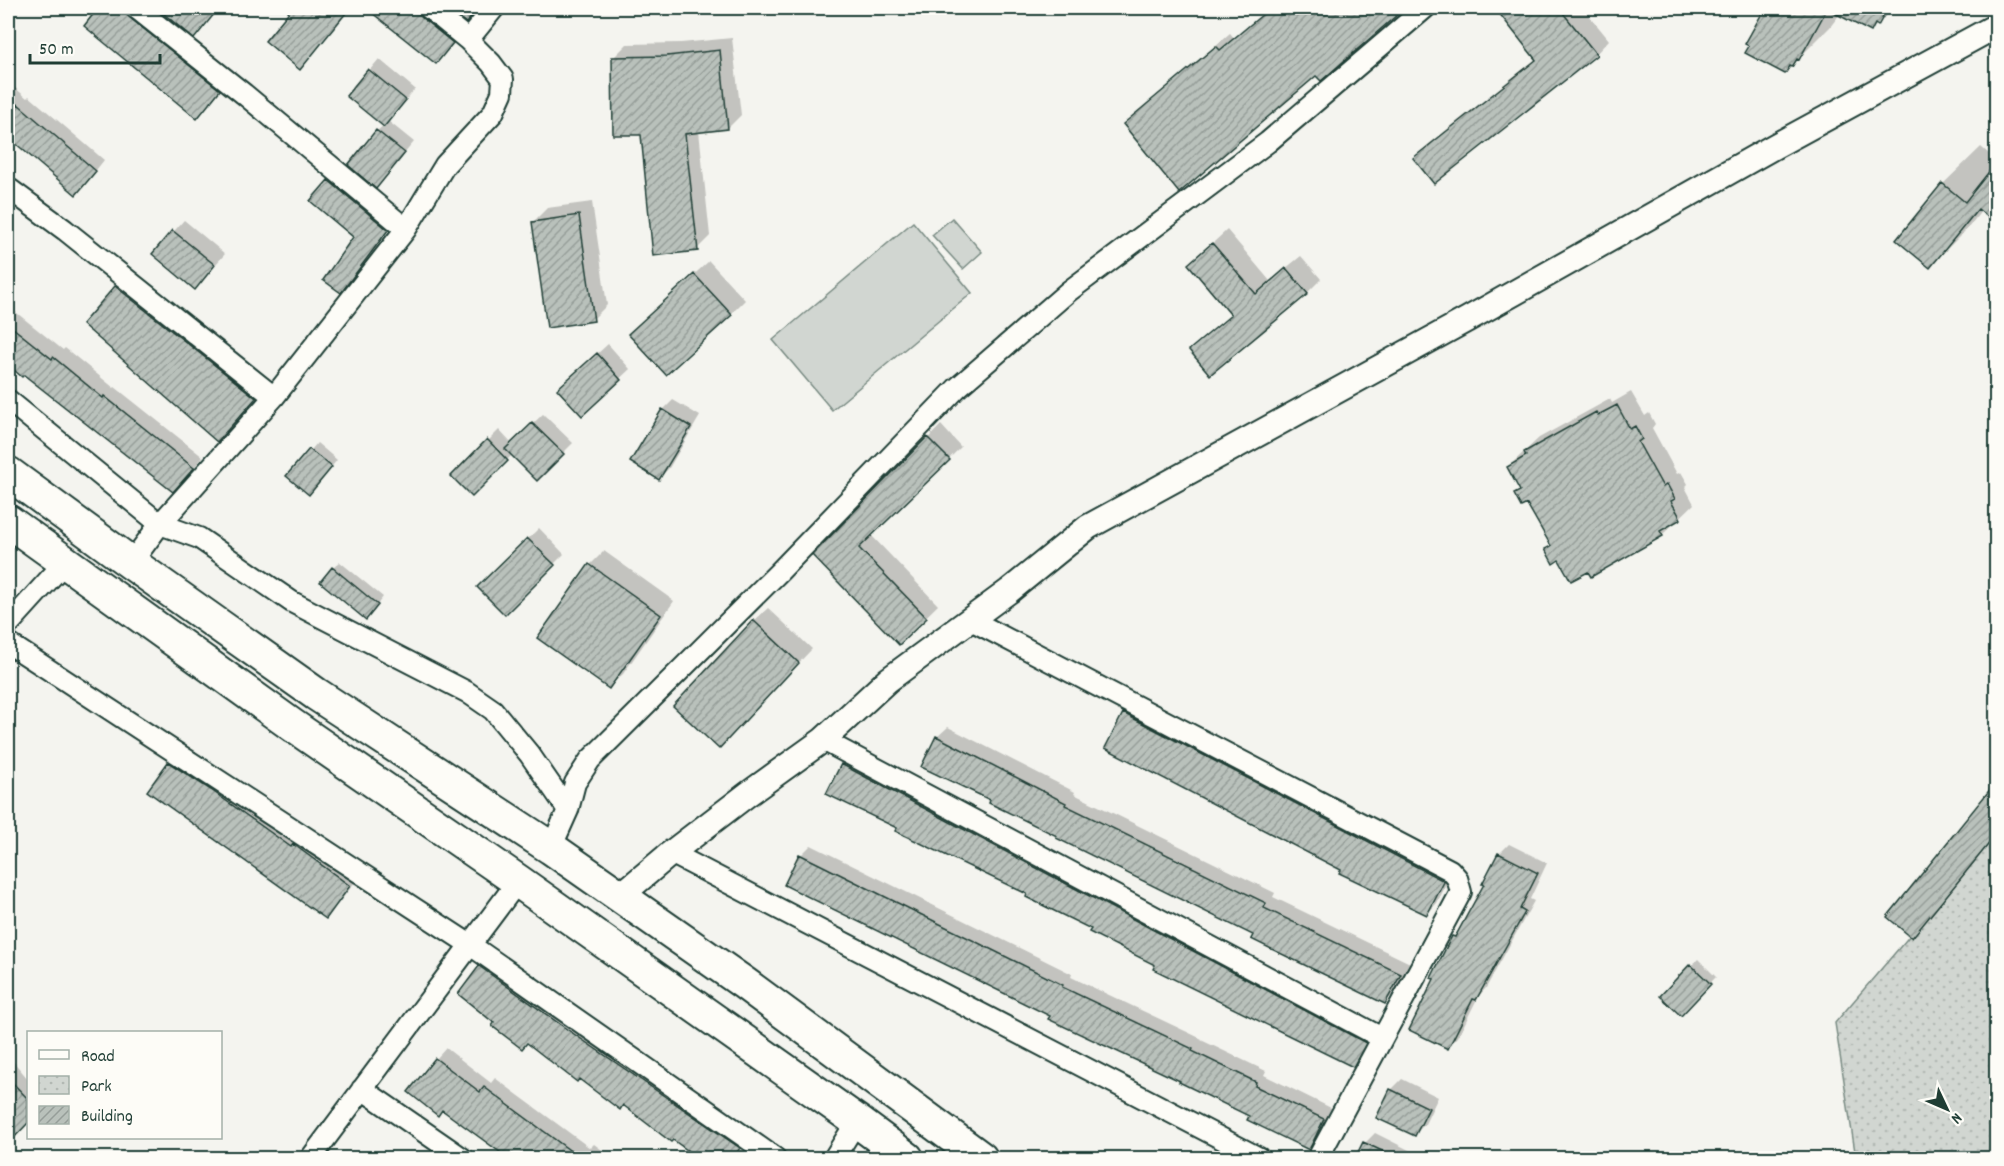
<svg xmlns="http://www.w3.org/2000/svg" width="2004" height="1166" font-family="Dekko,sans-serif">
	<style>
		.park { fill: url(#park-dots); stroke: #788a82; stroke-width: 1.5 }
		.pitch { fill: #d1d6d1; stroke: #788a82; stroke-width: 1.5 }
		.shadow { fill: #0003 }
		.building { fill: url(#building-hatch); stroke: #1f3d34; stroke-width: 1.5 }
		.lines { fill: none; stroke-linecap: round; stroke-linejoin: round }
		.minor-casing { stroke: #1f3d34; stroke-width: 24 }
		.tertiary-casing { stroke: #1f3d34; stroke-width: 28 }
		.trunk-casing { stroke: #1f3d34; stroke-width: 36 }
		.minor { stroke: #fdfcf7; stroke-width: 20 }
		.tertiary { stroke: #fdfcf7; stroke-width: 24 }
		.trunk { stroke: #fdfcf7; stroke-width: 32 }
	</style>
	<defs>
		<pattern id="park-dots" width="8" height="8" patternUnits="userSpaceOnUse" patternTransform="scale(1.5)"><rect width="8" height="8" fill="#d1d6d1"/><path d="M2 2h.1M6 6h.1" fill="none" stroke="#b3b9b4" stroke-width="1.8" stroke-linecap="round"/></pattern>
		<pattern id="building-hatch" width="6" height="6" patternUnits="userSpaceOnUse" patternTransform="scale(1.5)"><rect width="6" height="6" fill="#b9c1bb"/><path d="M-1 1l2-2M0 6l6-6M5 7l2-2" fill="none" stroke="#969e99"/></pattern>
	</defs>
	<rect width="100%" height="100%" fill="#f4f4ef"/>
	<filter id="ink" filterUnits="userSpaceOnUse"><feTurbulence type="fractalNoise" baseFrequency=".0167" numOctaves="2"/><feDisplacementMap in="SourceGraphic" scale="12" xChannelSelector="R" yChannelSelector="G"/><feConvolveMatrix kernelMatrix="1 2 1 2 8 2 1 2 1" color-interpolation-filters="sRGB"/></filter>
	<g filter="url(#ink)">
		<path class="park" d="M1996,835V1158H1856L1835,1023Z"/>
		<path class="pitch" d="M952,218L982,252L963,269L932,235Z
			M913,222L972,293L832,410L773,340Z"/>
		<path class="shadow" d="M100,8H139L229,79L207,106L86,26Z
			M158,8H219L204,26Z
			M294,8H350L309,59L267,41Z
			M369,8H432L462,32L436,62Z
			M535,8H547L542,13Z
			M1259,8H1402L1321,79L1317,74L1125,124L1230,33L1234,38L1264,13Z
			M1497,8H1583L1609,40L1596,54L1415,158L1429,144L1537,58Z
			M1767,8H1894L1871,30L1840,14L1830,27L1785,72L1747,44Z
			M732,38L741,115L728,128L699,131L710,236L697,249L642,133L614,57L627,44L681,43Z
			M379,59L415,89L388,121L414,142L376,187L377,131L384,125L348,96Z
			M8,82L27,98L29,96L104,160L85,184L36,158L8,135Z
			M1981,147L1996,160V222L1982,210L1968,228L1930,266L1943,184Z
			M338,171L396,220L350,281L341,291L355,236L312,201Z
			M592,202L607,305L593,319L533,222L547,208Z
			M184,220L225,254L195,287L154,254Z
			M1227,230L1270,281L1301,256L1321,279L1307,293L1191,350L1232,314L1190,264Z
			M709,261L745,300L731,314L644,320Z
			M127,276L265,387L227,430L84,324Z
			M8,306L63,350L65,348L114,388L115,387L203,457L183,480L24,373L22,375L8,363Z
			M608,344L630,369L582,414L570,379Z
			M1631,392L1645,416L1649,413L1655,424L1652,428L1677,474L1681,472L1688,484L1685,487L1694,504L1662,535L1589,570L1560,558L1547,549L1552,545L1528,502L1516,494L1521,489L1508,467L1539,438L1610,399L1612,403Z
			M673,400L700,416L669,468L659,478L663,410Z
			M543,414L573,443L537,479L513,454L472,495L453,476L499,430L512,444Z
			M941,425L961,447L871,535L938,605L899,643L815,555Z
			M317,443L337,460L316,486L289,476Z
			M539,528L564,554L505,613L479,587Z
			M604,551L674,601L623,674L609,687L590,565Z
			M340,562L383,597L372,611L333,568Z
			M768,608L812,649L732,733L754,621Z
			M1135,704L1453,871L1437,903L1427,914L1343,870L1124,714Z
			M948,727L1075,792L1074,794L1275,893L1273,897L1410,963L1396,992L1385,1002L992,799L937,737Z
			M181,750L362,873L338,904L326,917L169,763Z
			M853,754L1375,1032L1363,1055L1353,1065L1157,964L1093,928L828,794L843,765Z
			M1996,784V836L1926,922L1912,936L1889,916Z
			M1509,844L1547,863L1530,899L1534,901L1486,988L1478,997L1458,1037L1448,1047L1453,937L1461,929L1486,884L1499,854Z
			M811,845L1072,974L1071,977L1202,1039L1201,1040L1266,1071L1264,1075L1333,1109L1319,1138L1308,1148L1251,1115L1052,1015L801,855Z
			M491,957L750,1138L733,1158H700L624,1104L497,1023L460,994Z
			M1698,959L1716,977L1681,1013L1662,996Z
			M446,1048L491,1083L495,1078L590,1148L594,1144L613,1158H510L443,1109L436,1059Z
			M8,1055L28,1079V1121L8,1142Z
			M1402,1079L1438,1097L1425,1124L1414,1135L1391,1090Z
			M1375,1133L1411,1151L1408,1158H1357L1365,1143Z"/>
		<path class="building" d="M98,8H121L129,17L220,90L197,119L84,26Z
			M157,8H219L194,39Z
			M292,8H350L300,70L265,41Z
			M366,8H417L421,17L453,43L436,64Z
			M447,8H479L466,23Z
			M1257,8H1405L1321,81L1316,76L1179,193L1123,124L1216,46L1220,50L1263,14Z
			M1495,8H1559L1597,55L1434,184L1413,158L1536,60Z
			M1765,8H1888L1878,26L1875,24L1871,32L1827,9L1799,60L1797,59L1792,67L1790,66L1785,74L1745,53L1749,46L1745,44Z
			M720,50L728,129L685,134L698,251L653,256L641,135H613L612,57L667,56Z
			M368,69L406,100L384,127L346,96Z
			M8,100L16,107L18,104L96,171L76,195L8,137Z
			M376,130L405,153L376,189L348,165Z
			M1996,163V224L1978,209L1930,268L1896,240L1942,183L1965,202Z
			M328,180L388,230L341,293L323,280L353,237L310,201Z
			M579,215L594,321L547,328L532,222Z
			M172,230L215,265L195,290L152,254Z
			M1212,243L1256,294L1286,268L1308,294L1210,375L1189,350L1231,315L1188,264Z
			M694,274L732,315L666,375L628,334Z
			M115,286L256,398L217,442L82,324Z
			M8,324L52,359L53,357L103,398L104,396L194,468L173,492L24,375L22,377L8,365Z
			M597,353L621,380L582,416L557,389Z
			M1617,405L1630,429L1635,426L1642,439L1638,442L1663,487L1667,484L1675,499L1671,501L1681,519L1660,531L1663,536L1591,577L1588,572L1571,581L1559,560L1553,564L1545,549L1551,546L1527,504L1521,507L1514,494L1520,491L1507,467L1526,456L1524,452L1596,412L1598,415Z
			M662,409L691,427L659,480L630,462Z
			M532,423L564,454L537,481L505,449Z
			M927,437L950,460L859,548L927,618L899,645L812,555Z
			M487,439L508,461L472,497L451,476Z
			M309,449L332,467L309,495L286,476Z
			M527,538L555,565L505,615L477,587Z
			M589,564L661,615L609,689L537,638Z
			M332,567L378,605L366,620L320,582Z
			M753,620L799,663L719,749L673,706Z
			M1123,713L1442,880L1444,882L1427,915L1339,873L1341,870L1105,748Z
			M936,736L1066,803L1065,805L1266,903L1264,908L1401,974L1385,1004L1251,939L1253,935L1056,838L1057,836L989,803L990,800L921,767Z
			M168,762L211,790L291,847L293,844L350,886L326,919L147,791Z
			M841,764L1366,1043L1353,1067L1153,969L1155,965L1089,932L1091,929L1026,897L1027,894L895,831L897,828L826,794Z
			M1996,782V835L1912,938L1887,917Z
			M1498,853L1538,873L1520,909L1525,912L1476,1000L1473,999L1448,1049L1409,1030L1434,979L1431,978L1452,936L1455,937L1484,884H1482Z
			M799,854L1063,985L1062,987L1193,1049L1192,1051L1256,1082L1255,1086L1324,1119L1309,1150L1247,1120L1249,1116L1179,1082L1180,1081L1048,1019L1050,1016L784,885Z
			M1690,964L1711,984L1681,1016L1660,996Z
			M479,966L568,1030L740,1148L733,1158H698L673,1140L671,1142L623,1105L620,1110L579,1079L577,1082L527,1043L522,1049L492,1026L494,1023L458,994Z
			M435,1058L480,1092L484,1087L580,1158H508L442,1110L438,1116L408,1092Z
			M8,1078L28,1099V1123L8,1144Z
			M1390,1089L1429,1108L1415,1136L1376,1118Z
			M1363,1142L1397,1158H1355Z"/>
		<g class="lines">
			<defs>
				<path id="minor" d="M136,8L244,94L406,229
					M468,40L494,8
					M8,188L65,230L274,397
					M8,400L160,524L199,538L292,602L467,692L493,710L530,755L568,810
					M131,563L160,524L274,397L406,229L445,165L493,113L502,93L503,79L491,63L468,40L429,8
					M971,620L1450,870L1457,878L1461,892L1318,1158
					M8,625L66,561
					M8,643L469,944L775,1158
					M823,740L1382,1038
					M551,848L568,810L575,783L590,760L780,571L957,388L1069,291L1268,142L1425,8
					M671,853L1259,1158
					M362,1089L462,1158
					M311,1158L518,881
					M834,1158L857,1121"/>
				<path id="tertiary" d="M620,896L671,853L748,794L823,740L888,680L1009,591L1088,527L1468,319L1775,146L1996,26"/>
				<path id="trunk" d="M8,473L131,563L316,694L551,848L744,983L981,1158
					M8,521L292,725L518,881L857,1121L907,1158"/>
			</defs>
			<use href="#minor" class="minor-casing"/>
			<use href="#tertiary" class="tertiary-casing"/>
			<use href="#trunk" class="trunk-casing"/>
			<use href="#minor" class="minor"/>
			<use href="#tertiary" class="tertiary"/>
			<use href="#trunk" class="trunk"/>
		</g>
	</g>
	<rect width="2004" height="1166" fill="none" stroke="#fdfcf7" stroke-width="30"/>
	<rect x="15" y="15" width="1974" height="1136" fill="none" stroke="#1f3d34" stroke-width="2" filter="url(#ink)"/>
	<rect x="27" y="1031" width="195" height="108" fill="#fdfcf7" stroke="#a4b0a9" stroke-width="1.5"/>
	<rect x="39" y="1050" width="30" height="9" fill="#fdfcf7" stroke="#a4b0a9" stroke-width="1.5"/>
	<text x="81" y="1061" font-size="18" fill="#1f3d34">Road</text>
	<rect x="39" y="1076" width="30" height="18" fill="url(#park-dots)" stroke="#a4b0a9" stroke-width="1.5"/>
	<text x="81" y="1091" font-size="18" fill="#1f3d34">Park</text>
	<rect x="39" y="1106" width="30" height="18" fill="url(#building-hatch)" stroke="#a4b0a9" stroke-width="1.5"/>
	<text x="81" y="1121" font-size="18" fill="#1f3d34">Building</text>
	<g transform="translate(1947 1109) rotate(134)" stroke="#fdfcf7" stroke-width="4.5" paint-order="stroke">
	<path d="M0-4.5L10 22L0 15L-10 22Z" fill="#1f3d34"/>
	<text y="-9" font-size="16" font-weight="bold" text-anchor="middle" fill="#1f3d34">N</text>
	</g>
	<path d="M30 54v9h130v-9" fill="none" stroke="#1f3d34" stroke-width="3"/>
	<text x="39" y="54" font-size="18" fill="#1f3d34" stroke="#fdfcf7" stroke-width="4.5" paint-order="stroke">50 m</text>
</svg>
